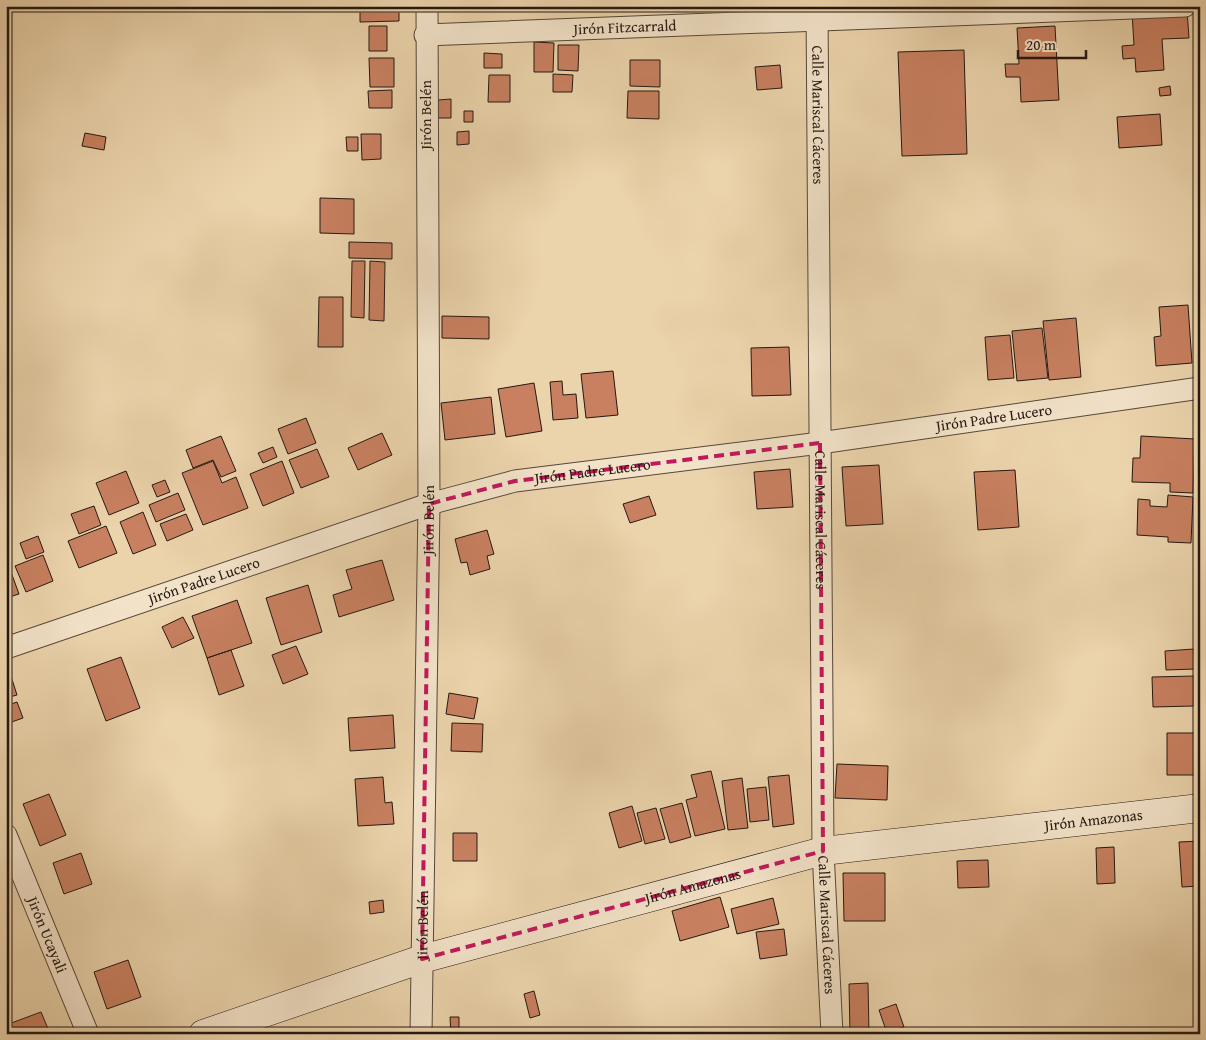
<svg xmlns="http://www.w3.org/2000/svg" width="1206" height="1040" font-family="'Gentium Book Plus',serif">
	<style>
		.building { fill: #c88060; stroke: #251813 }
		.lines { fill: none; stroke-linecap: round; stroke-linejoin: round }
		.street-casing { stroke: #564739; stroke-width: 23 }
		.secondary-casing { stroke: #251813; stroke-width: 29 }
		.street { stroke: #f2e2c8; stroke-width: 21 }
		.secondary { stroke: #f2e2c8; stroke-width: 28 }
		.marked { fill: none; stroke: #c2185b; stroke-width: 4; stroke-dasharray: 10 6; stroke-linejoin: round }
		.labels { text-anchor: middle; stroke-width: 4.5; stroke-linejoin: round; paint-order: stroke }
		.street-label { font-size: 15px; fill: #251813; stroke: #f2e2c8 }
	</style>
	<rect width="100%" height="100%" fill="#ebd3ab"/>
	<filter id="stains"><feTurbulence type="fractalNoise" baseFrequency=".004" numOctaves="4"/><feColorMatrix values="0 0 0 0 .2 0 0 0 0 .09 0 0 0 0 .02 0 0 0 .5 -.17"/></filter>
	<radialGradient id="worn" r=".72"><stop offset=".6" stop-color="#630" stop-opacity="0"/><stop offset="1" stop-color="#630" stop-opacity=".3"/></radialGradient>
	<path class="building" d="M360,7H399V21L360,22Z
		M1187,10L1189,38L1162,39L1164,70L1136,72L1135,58L1123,59L1122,46L1134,45L1132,13Z
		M369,26H387V51H369Z
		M1055,26L1059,100L1021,102L1020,77H1006L1005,64H1019L1017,28Z
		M534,42L554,43L553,72H534Z
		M558,45H579L578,71L558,70Z
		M964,50L967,154L902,156L898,52Z
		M484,53L502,54V68H484Z
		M369,58H394V87H370Z
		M630,60H660V87L630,86Z
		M780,65L782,88L757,90L755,67Z
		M553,74L573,75L572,92H553Z
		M489,75H510V102H488Z
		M1170,86L1171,95L1160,96L1159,88Z
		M392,90V108H369L368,91Z
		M628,91H659V119L627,118Z
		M451,99V118H438V100Z
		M464,111H473V122H464Z
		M1160,114L1162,145L1119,148L1117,117Z
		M469,131V144L457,145V132Z
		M85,133L106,137L104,150L82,146Z
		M361,134H381V159L362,160Z
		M346,137H358V151H347Z
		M320,198L354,199V234L320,233Z
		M349,242L392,243V259L349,258Z
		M352,261H365L364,318L351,317Z
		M370,261L385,262L384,321L369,320Z
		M319,297H343V347H318Z
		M1188,305L1192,363L1156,366L1154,337L1161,336L1159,307Z
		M442,316L489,317V339L442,338Z
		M1076,318L1081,377L1049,380L1043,321Z
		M1042,328L1048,378L1017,381L1012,331Z
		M1010,335L1014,378L988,380L985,337Z
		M789,347L791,395L752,396L751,348Z
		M613,371L618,415L586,418L581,374Z
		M562,381L563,395L576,394L578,418L553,420L550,382Z
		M534,383L542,431L506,437L498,389Z
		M491,397L495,434L445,440L441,403Z
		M306,418L316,443L288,454L278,429Z
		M382,433L392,455L358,470L348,448Z
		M221,436L236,471L221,477L213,460L193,468L186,450Z
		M1141,436L1195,439L1193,493L1170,492V483L1132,482L1133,458H1140Z
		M273,447L277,457L263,463L258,453Z
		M317,449L329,477L301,488L289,460Z
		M213,461L222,483L236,477L248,508L203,525L182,473Z
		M282,461L294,493L263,506L250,474Z
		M879,465L883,524L846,526L842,467Z
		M790,469L793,507L757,509L754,472Z
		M1015,470L1019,527L978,530L974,472Z
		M126,471L139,503L109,515L96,483Z
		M165,480L170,492L157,497L152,485Z
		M178,493L185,510L156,522L149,505Z
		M1168,495L1193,497L1191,543L1168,542V537L1137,535L1138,499L1150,500V506L1167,507Z
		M649,496L656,515L630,523L623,504Z
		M94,506L101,525L79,534L71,514Z
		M143,512L156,545L133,554L120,522Z
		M186,514L193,530L167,541L160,524Z
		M106,526L117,553L79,568L68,541Z
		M487,530L494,554L487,556L490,569L470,575L467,562L461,563L455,539Z
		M38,536L44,552L26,559L20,543Z
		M43,555L53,581L26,592L15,566Z
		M382,560L394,600L339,617L333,595L352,589L346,570Z
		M11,572L19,594L6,598V574Z
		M308,585L322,632L281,645L266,598Z
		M237,600L252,643L207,658L192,616Z
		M183,617L194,638L172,648L162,627Z
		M296,646L308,674L283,684L272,655Z
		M1194,649L1195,669L1166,670L1165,651Z
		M231,650L244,686L219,695L207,658Z
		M121,657L140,708L106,721L87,669Z
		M10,673L17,695L6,698V674Z
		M1194,676V706L1153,707L1152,677Z
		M449,693L478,698L474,719L446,714Z
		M17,702L23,718L6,724V706Z
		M393,715L395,748L350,751L348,718Z
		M452,723L483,724L482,752L451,751Z
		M1167,733H1195V775H1167Z
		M837,764L888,766L887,800L835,798Z
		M711,771L725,829L695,836L686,800L697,797L691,775Z
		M789,775L794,824L773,827L768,777Z
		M383,777L385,803L392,802L394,824L358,826L355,779Z
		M742,778L748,828L728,830L722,781Z
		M766,787L769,820L750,822L747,789Z
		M49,794L66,835L40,846L23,804Z
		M682,803L691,837L670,843L660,809Z
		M632,806L642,841L619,848L609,813Z
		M656,808L665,839L645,844L637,813Z
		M453,833H477V861H453Z
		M1200,841V886L1182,887L1179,842Z
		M1114,847L1115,883L1097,884L1096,848Z
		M81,853L92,884L64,894L53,863Z
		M988,860L989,887L958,888L957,861Z
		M843,873H885V921H844Z
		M720,897L729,927L680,941L672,911Z
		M773,898L779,924L737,934L731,909Z
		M383,900L384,912L370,914L369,902Z
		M784,929L787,955L760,959L756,932Z
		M128,960L141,997L107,1009L94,972Z
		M868,983L869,1034H850L849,984Z
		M534,991L540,1015L530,1018L524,994Z
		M896,1004L904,1027L887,1033L879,1010Z
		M41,1012L49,1031L40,1034H9L6,1025Z
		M450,1017H459V1034H451Z"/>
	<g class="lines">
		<defs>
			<g id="street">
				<path id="s1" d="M817,6L823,851L832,1034"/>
				<path id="s2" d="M425,35L1185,6"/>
				<path id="s3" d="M6,648L429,504L515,481L820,443L1200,388"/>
				<path id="s4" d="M6,835L88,1034"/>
				<path id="s5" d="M421,1034L429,504L427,6"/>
			</g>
			<g id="secondary">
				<path id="s6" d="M203,1034L422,959L823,851L1200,808"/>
			</g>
		</defs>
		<use href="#street" class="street-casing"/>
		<use href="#secondary" class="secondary-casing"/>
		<use href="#street" class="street"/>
		<use href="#secondary" class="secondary"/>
	</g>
	<path class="marked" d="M820,443L823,851L422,959L429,504L515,481Z"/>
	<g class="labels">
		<g class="street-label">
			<text dy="5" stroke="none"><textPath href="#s2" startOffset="200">Jirón Fitzcarrald</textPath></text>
			<text transform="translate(426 115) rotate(-90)" y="5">Jirón Belén</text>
			<text dy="5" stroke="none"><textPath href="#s1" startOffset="109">Calle Mariscal Cáceres</textPath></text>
			<text dy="5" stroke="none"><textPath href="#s3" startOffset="1019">Jirón Padre Lucero</textPath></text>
			<text dy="5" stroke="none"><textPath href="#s3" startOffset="614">Jirón Padre Lucero</textPath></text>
			<text dy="5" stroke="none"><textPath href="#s5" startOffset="514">Jirón Belén</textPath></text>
			<text dy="5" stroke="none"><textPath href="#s1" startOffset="514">Calle Mariscal Cáceres</textPath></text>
			<text dy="5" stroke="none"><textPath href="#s3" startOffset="209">Jirón Padre Lucero</textPath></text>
			<text dy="5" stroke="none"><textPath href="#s6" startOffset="919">Jirón Amazonas</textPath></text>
			<text dy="5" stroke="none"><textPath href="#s6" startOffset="512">Jirón Amazonas</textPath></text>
			<text dy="5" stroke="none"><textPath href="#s5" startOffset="109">Jirón Belén</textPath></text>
			<text dy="5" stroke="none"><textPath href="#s1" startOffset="919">Calle Mariscal Cáceres</textPath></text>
			<text dy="5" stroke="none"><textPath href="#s4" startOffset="108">Jirón Ucayali</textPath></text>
		</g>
	</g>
	<rect width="1206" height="1040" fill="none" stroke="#ebd3ab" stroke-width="25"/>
	<rect x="8" y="8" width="1191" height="1025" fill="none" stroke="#251813" stroke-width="2.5"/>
	<rect x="12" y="12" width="1181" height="1015" fill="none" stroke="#251813"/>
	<path d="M1018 50v8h68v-8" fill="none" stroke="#251813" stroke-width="2.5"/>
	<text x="1026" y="50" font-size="15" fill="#251813" stroke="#f2e2c8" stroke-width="4" paint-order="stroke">20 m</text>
	<rect width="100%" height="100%" filter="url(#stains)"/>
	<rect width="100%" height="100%" fill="url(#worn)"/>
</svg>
